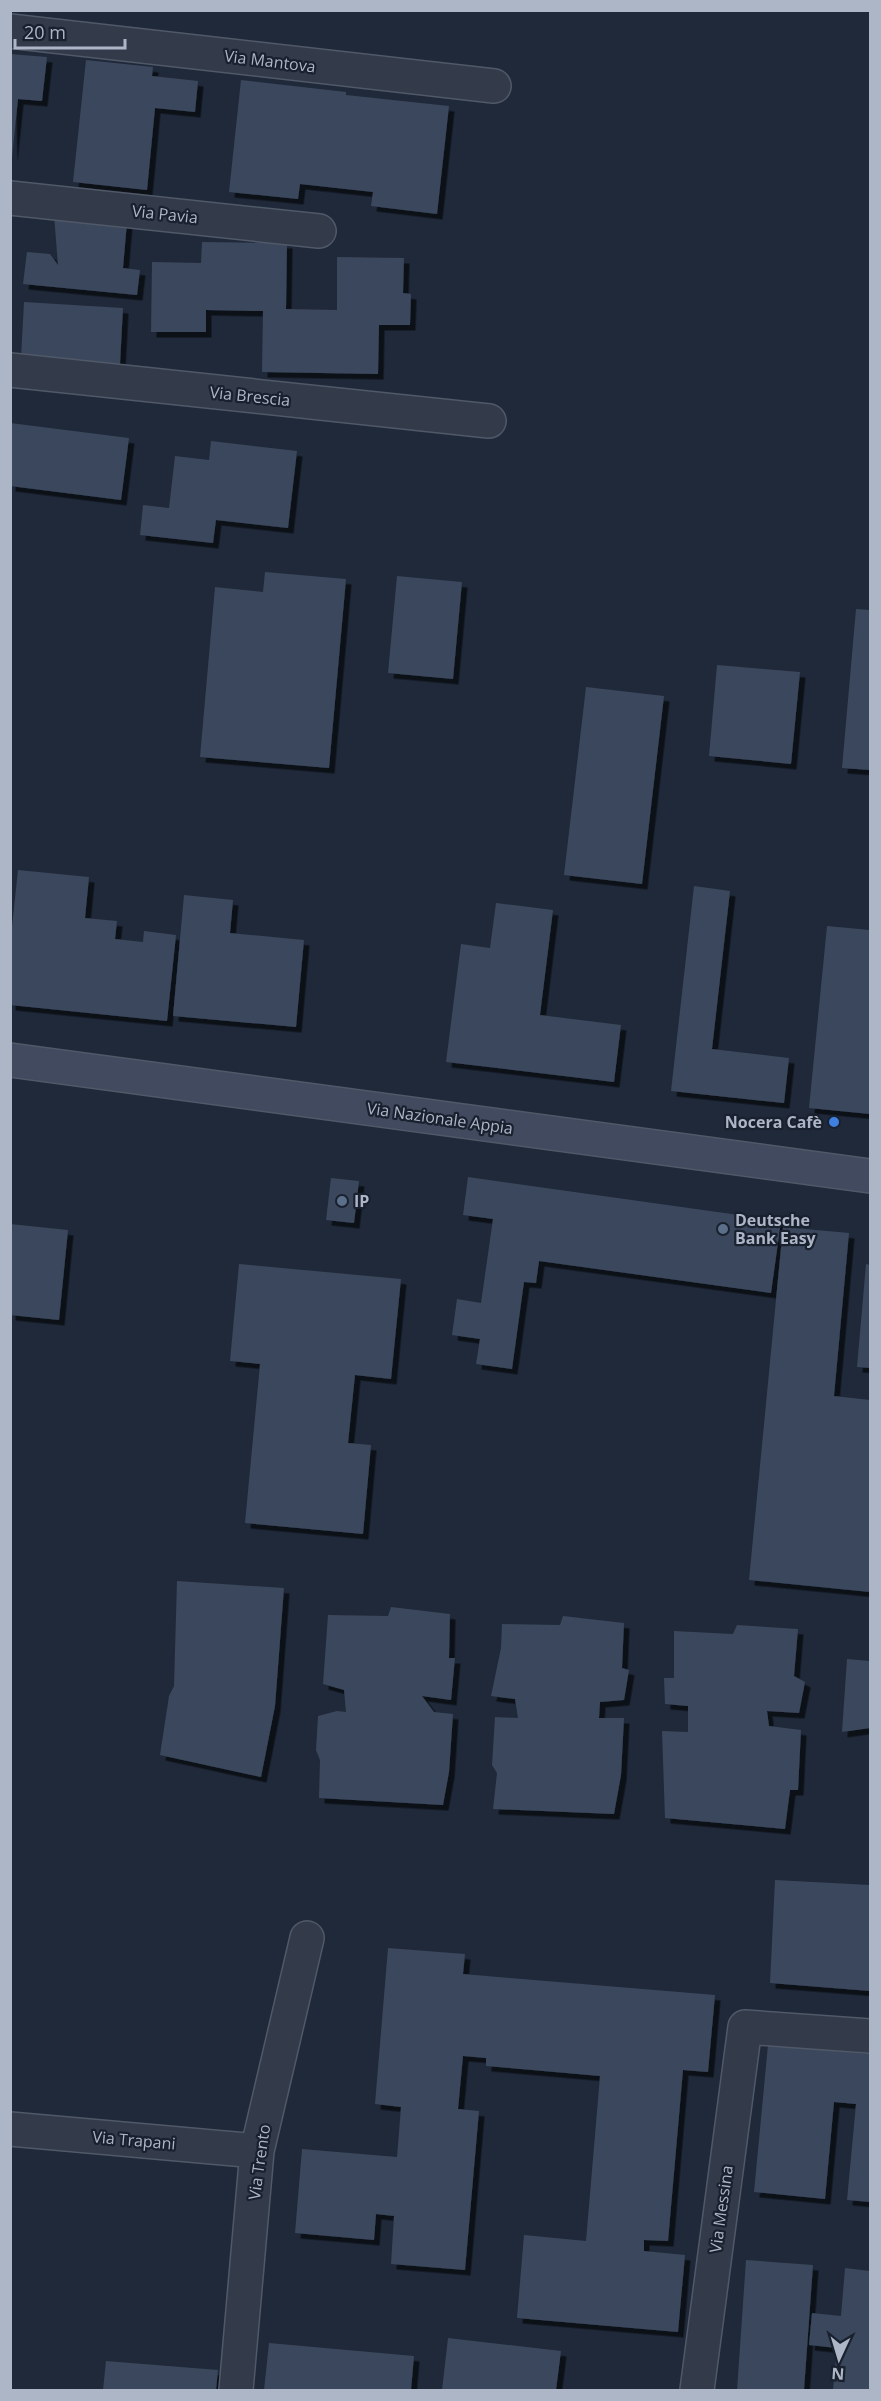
<svg xmlns="http://www.w3.org/2000/svg" width="881" height="2401" font-family="'Open Sans',sans-serif">
	<style>
		.building { fill: #3b475b; filter: url(#shadow) }
		.lines { fill: none; stroke-linecap: round; stroke-linejoin: round }
		.minor-casing { stroke: #505968; stroke-width: 36 }
		.secondary-casing { stroke: #505968; stroke-width: 36 }
		.minor { stroke: #333b4a; stroke-width: 33 }
		.secondary { stroke: #414a5e; stroke-width: 33 }
		.shop-dot { fill: #3f7fe0; stroke: #19212f; stroke-width: 2 }
		.service-dot { fill: #5c6f8a; stroke: #19212f; stroke-width: 2 }
		.labels { text-anchor: middle; stroke-width: 4.5; stroke-linejoin: round; paint-order: stroke }
		.street-label { font-size: 16px; fill: #adb6c7; stroke: #19212f }
		.poi-label { font-size: 16px; font-weight: bold; fill: #adb6c7; stroke: #19212f; text-anchor: start }
	</style>
	<defs>
		<filter id="shadow"><feDropShadow dx="5.5" dy="5.5" stdDeviation="0" flood-color="#0009"/></filter>
	</defs>
	<rect width="100%" height="100%" fill="#1f293a"/>
	<path class="building" d="M10,54L47,57L42,101L18,99L12,157Z
		M86,60L153,67L152,76L198,81L195,112L155,108L147,190L73,182Z
		M241,80L346,92V95L449,106L437,214L371,206L373,192L300,184L298,199L229,192Z
		M54,215L127,222L123,268L140,270L137,295L23,284L27,252L50,254L58,265Z
		M202,242L287,243L286,309L337,310V257L404,258L403,293L411,294L410,325H379L378,374L262,372L263,311L206,310V332H151L152,262L201,263Z
		M24,302L123,308L120,364L21,358Z
		M10,423L129,438L121,500L10,486Z
		M211,441L297,451L288,528L216,520L213,543L140,535L143,505L169,508L175,456L209,460Z
		M265,572L346,579L329,768L200,757L215,587L263,592Z
		M397,576L462,582L453,679L388,673Z
		M856,609L870,610V770L842,768Z
		M717,665L800,672L791,764L709,756Z
		M586,687L664,696L642,884L564,875Z
		M18,870L89,877L85,918L117,921L115,939L143,942L144,931L176,935L167,1021L10,1005V945Z
		M694,886L730,891L712,1049L789,1058L784,1103L671,1091Z
		M184,895L233,900L230,933L304,940L296,1027L173,1016Z
		M496,903L553,910L540,1015L621,1025L614,1082L446,1062L461,944L490,948Z
		M827,926L870,930V1114L809,1108Z
		M468,1177L781,1221L771,1293L539,1261L536,1283L524,1282L512,1369L476,1364L480,1339L452,1335L457,1299L481,1303L493,1219L463,1215Z
		M331,1178L359,1181L354,1223L326,1220Z
		M10,1224L68,1230L59,1320L10,1315Z
		M783,1227L849,1233L834,1396L870,1400V1592L749,1580Z
		M239,1264L401,1279L391,1379L355,1375L348,1443L371,1445L363,1534L245,1523L260,1364L230,1361Z
		M866,1264L870,1265V1368L857,1367Z
		M177,1581L284,1588L275,1706L261,1777L160,1755L169,1696L174,1686Z
		M391,1607L450,1614L449,1658H455L451,1700L422,1696L434,1712L453,1714L449,1772L443,1805L319,1798L320,1760L316,1750L318,1716L337,1711L346,1712L344,1690L323,1684L328,1615L388,1616Z
		M563,1616L624,1623L622,1668L629,1670L624,1700L600,1702L599,1718H624L621,1775L614,1814L493,1809L497,1773L492,1765L495,1717L518,1718L515,1699L491,1696L501,1648L502,1624L560,1625Z
		M737,1625L798,1629L794,1676L805,1682L799,1713L767,1711L769,1726L801,1730L798,1790H790L785,1829L665,1818L662,1731L688,1732V1706L665,1704L664,1678H674V1631L733,1634Z
		M847,1659L870,1661V1728L842,1732Z
		M775,1880L870,1885V1991L770,1983Z
		M388,1948L465,1954L463,1974L715,1995L708,2072L683,2070L668,2241L644,2240V2251L685,2255L678,2332L517,2318L524,2235L586,2241L600,2076L486,2066V2058L463,2056L458,2109L479,2111L465,2270L391,2264L394,2216L376,2214L374,2240L295,2233L302,2149L397,2157L401,2107L375,2104Z
		M768,2045L870,2054V2202L847,2200L856,2104L834,2102L825,2199L754,2192Z
		M746,2260L813,2265L804,2390H737Z
		M845,2268L870,2271V2390H833L837,2348L809,2345L812,2313L841,2316Z
		M448,2338L561,2351L556,2390H442Z
		M269,2343L414,2356L411,2390H264Z
		M106,2361L218,2370L216,2390H103Z"/>
	<g class="lines">
		<defs>
			<path id="minor" d="M10,31L494,86
				M10,198L319,231
				M10,370L489,421
				M10,2129L257,2151
				M236,2390L257,2151L307,1938
				M697,2390L745,2027L870,2036"/>
			<path id="secondary" d="M10,1060L870,1176"/>
		</defs>
		<use href="#minor" class="minor-casing"/>
		<use href="#secondary" class="secondary-casing"/>
		<use href="#minor" class="minor"/>
		<use href="#secondary" class="secondary"/>
	</g>
	<circle class="shop-dot" cx="834" cy="1122" r="6"/>
	<g class="service-dot">
		<circle cx="342" cy="1201" r="6"/>
		<circle cx="723" cy="1229" r="6"/>
	</g>
	<g class="labels">
		<g class="street-label">
			<text transform="translate(270 61) rotate(7)" y="6">Via Mantova</text>
			<text transform="translate(165 214) rotate(6)" y="6">Via Pavia</text>
			<text transform="translate(250 396) rotate(6)" y="6">Via Brescia</text>
			<text transform="translate(440 1118) rotate(8)" y="6">Via Nazionale Appia</text>
			<text transform="translate(134 2140) rotate(5)" y="6">Via Trapani</text>
			<text transform="translate(259 2162) rotate(-82)" y="6">Via Trento</text>
			<text transform="translate(721 2209) rotate(-82)" y="6">Via Messina</text>
		</g>
		<g class="poi-label">
			<text x="822" y="1128" text-anchor="end">Nocera Cafè</text>
			<text x="354" y="1207">IP</text>
			<text x="735" y="1226">Deutsche<tspan x="735" dy="18">Bank Easy</tspan></text>
		</g>
	</g>
	<rect width="881" height="2401" fill="none" stroke="#adb6c7" stroke-width="24"/>
	<g transform="translate(839 2359) rotate(184)" stroke="#19212f" stroke-width="4.5" paint-order="stroke">
	<path d="M0-4.5L10 22L0 15L-10 22Z" fill="#adb6c7"/>
	<text y="-9" font-size="16" font-weight="bold" text-anchor="middle" fill="#adb6c7">N</text>
	</g>
	<path d="M15 39v9h110v-9" fill="none" stroke="#adb6c7" stroke-width="3"/>
	<text x="24" y="39" font-size="18" fill="#adb6c7" stroke="#19212f" stroke-width="4.5" paint-order="stroke">20 m</text>
</svg>
